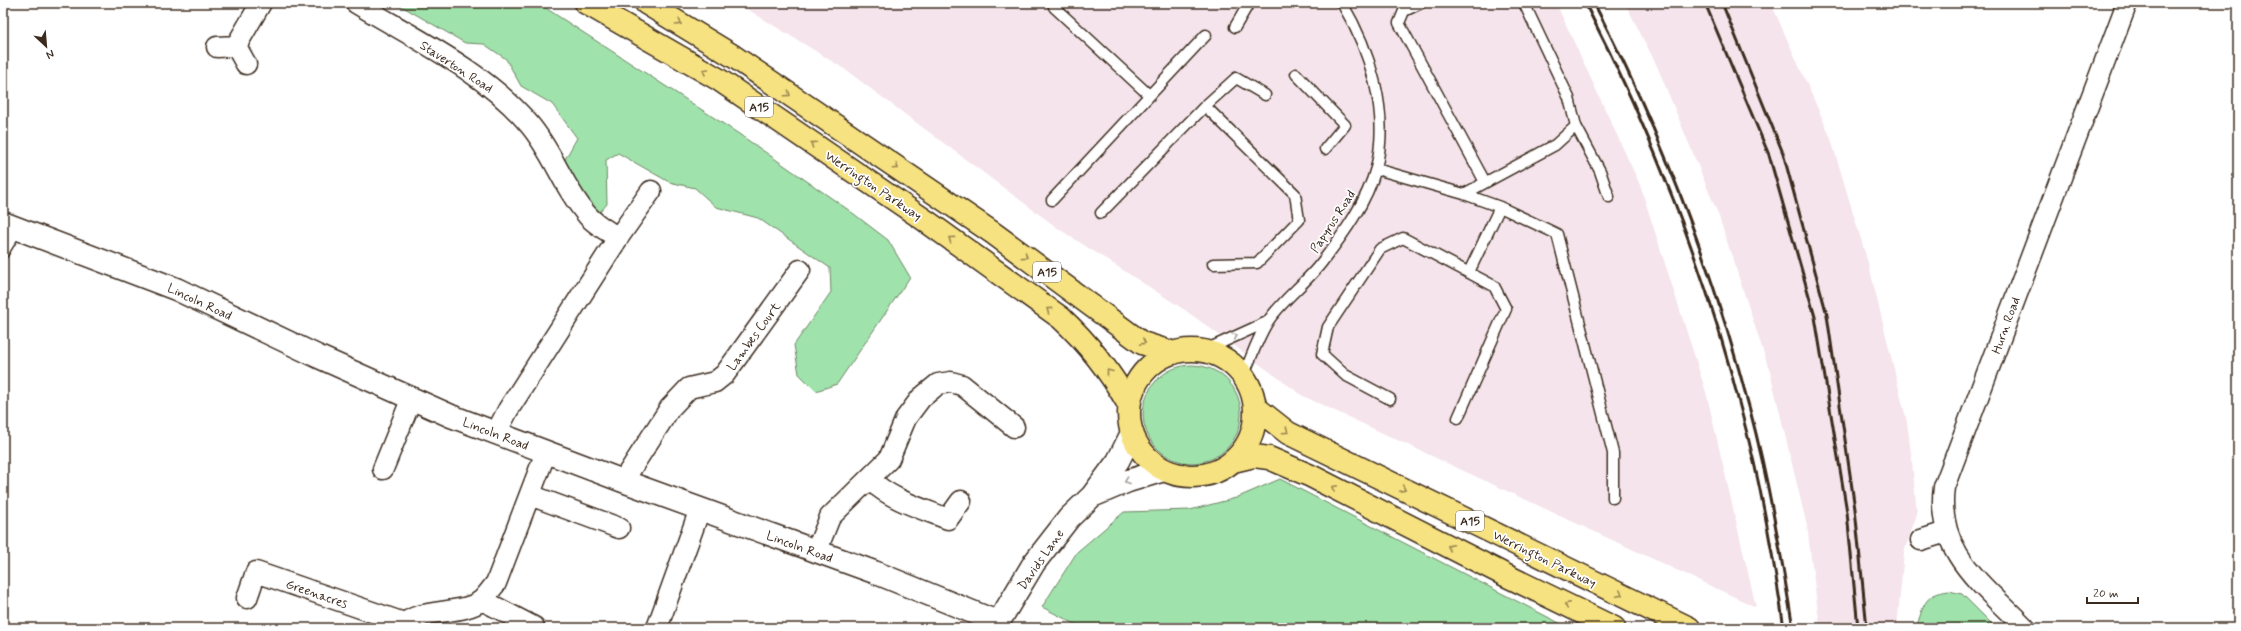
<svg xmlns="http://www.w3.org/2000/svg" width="2241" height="631" font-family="Mynerve,sans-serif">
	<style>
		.built { fill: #f5e4eb }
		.green { fill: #a0e2ac; stroke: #6e8665 }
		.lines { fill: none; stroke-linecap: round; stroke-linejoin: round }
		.lane-casing { stroke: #3b2a1e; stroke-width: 13 }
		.street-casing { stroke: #3b2a1e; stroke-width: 23 }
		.secondary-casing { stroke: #3b2a1e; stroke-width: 25 }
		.highway-casing { stroke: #3b2a1e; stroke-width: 25 }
		.lane { stroke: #fff; stroke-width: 10 }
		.street { stroke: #fff; stroke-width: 20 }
		.secondary { stroke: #fff; stroke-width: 22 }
		.highway { stroke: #f7e281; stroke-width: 22 }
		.rail { stroke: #3b2a1e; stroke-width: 3 }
		.oneway { stroke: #998650 }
		.oneway2 { stroke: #a79f9a }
		.labels { text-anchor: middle; stroke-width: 3.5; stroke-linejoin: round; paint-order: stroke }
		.shield { fill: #fff; stroke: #766a62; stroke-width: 1 }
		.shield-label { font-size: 12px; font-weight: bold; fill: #3b2a1e }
		.street-label { font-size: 13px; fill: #3b2a1e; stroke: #fff }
	</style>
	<rect width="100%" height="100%" fill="#fff"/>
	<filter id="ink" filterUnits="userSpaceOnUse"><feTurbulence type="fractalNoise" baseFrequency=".025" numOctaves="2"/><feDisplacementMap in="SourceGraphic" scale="8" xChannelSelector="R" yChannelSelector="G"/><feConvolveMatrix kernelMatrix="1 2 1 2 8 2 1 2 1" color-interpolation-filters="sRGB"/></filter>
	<g filter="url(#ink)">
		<path class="built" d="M737,3H1556L1640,185L1706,392L1756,607L1303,396L1185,310L1059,229L843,68Z
			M1625,3H1771L1830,136L1869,266L1907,422L1912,461L1917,514L1904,552L1897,628H1820L1807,526L1770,372L1718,214L1657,66Z"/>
		<path class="green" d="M384,3H538L739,134L850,211L888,240L910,277L837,384L816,391L799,374L794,345L831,292L830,268L758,218L716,207L695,188L669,182L618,153L606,160L607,204L600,212L585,205L564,161L577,138L552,104L521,86L506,59L484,44L465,43L403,7Z
			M1143 414a49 49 0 1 1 98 0a49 49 0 1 1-98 0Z
			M1280,479L1569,628H1083L1042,607L1077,552L1124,512L1190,510L1236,498Z
			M1949,591L1962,594L1996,628H1916C1924,606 1923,594 1949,591Z"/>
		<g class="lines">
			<defs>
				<path id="lane" d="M1058,3L1054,7L1149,95
					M1421,3L1404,11L1399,23L1485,182
					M1235,27L1249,3
					M1296,74L1345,125L1325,149
					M1205,106L1295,194L1299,220L1257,263L1213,264
					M1576,126L1600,171L1609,197
					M1376,169L1464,194L1500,207L1557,234L1613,453V498
					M1464,194L1555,145L1576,126L1569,98L1524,3
					M1052,200L1206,35
					M1101,213L1205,106L1236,78L1265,95
					M3,253L18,228
					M1469,272L1500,207
					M1203,351L1267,322
					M1243,376C1251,359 1257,339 1267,323C1278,304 1307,282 1322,262C1343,235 1367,202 1376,168C1390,113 1370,50 1342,3
					M1390,399L1345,375L1322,354L1328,327L1380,249L1403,238L1494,286L1506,309L1458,418"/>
				<path id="street" d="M356,3C415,39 484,71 529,124C553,152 564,189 588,216C596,225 608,231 618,238
					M236,46L261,3
					M217,47L236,46L246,64
					M496,433L508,410L618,238L651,191
					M383,469L411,400
					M870,480C892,500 920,508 948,519L961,501
					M623,481L670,408L689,388L715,382L725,374L800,270
					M530,495L619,528
					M1921,540L1946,532
					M816,552L830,517L889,459L906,418L921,398L938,384L951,382L962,385L1014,427
					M247,598L256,572L404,623
					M482,600L534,627
					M400,628C416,606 461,617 482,600C487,595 492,588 496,583L546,452
					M657,628L700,509
					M2025,628C1984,585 1935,553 1944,487L2127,3"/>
				<path id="secondary" d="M3,223L176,289L319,357L451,416L623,481L874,572L997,622
					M1092,496L1128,481L1164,470
					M995,628L1034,563L1069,518L1092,496L1118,461L1132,433"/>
				<path id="highway" d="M586,3L718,79L926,221L1061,318C1090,345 1110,371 1129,405
					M646,3L733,56L993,233L1142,343L1174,353
					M1129 413a63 63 0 1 1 126 0a63 63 0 1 1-126 0Z
					M1255,407L1288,433L1689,628
					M1233,461L1254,456L1269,458L1311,476L1505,575L1614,628"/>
			</defs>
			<use href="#lane" class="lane-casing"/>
			<use href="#street" class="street-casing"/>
			<use href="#secondary" class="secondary-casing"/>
			<use href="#highway" class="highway-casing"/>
			<use href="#lane" class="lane"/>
			<use href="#street" class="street"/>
			<use href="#secondary" class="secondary"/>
			<use href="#highway" class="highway"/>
			<path class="rail" d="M1585,3C1651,131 1707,274 1742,414C1761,484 1773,556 1784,628
				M1594,3C1661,132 1713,271 1750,410C1769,482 1781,555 1793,628
				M1705,3L1769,155L1815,317L1847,512L1858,628
				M1722,3L1783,153L1827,315L1855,509L1867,628"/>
		</g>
		<defs><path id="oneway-chevron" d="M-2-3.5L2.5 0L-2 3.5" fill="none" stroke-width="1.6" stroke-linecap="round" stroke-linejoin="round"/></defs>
		<g class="oneway">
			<use href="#oneway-chevron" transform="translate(679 23) rotate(31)"/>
			<use href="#oneway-chevron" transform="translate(705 71) rotate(-150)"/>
			<use href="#oneway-chevron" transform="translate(788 94) rotate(34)"/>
			<use href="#oneway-chevron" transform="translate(813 144) rotate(-146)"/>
			<use href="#oneway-chevron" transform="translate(896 167) rotate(34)"/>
			<use href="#oneway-chevron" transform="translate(951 239) rotate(-144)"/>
			<use href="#oneway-chevron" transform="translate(1025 256) rotate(36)"/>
			<use href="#oneway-chevron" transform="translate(1049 310) rotate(-144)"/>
			<use href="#oneway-chevron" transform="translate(1143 342) rotate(26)"/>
			<use href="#oneway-chevron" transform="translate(1109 372) rotate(-127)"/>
			<use href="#oneway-chevron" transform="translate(1286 431) rotate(34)"/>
			<use href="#oneway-chevron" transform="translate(1334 488) rotate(-153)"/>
			<use href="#oneway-chevron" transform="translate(1403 489) rotate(26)"/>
			<use href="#oneway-chevron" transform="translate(1450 547) rotate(-153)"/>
			<use href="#oneway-chevron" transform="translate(1620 594) rotate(26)"/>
			<use href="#oneway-chevron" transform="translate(1567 605) rotate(-154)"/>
		</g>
		<g class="oneway2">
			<use href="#oneway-chevron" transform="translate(1235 336) rotate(-24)"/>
			<use href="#oneway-chevron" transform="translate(1127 481) rotate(160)"/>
		</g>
	</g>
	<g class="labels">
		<g class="shield">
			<rect x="745" y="97" width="28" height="20" rx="3"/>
			<rect x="1033" y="262" width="28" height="20" rx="3"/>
			<rect x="1456" y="511" width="28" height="20" rx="3"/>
		</g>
		<g class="shield-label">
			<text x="759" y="111">A15</text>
			<text x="1047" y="276">A15</text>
			<text x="1470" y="525">A15</text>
		</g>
		<g class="street-label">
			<text transform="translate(457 66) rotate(33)" y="5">Staverton Road</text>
			<text transform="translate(874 185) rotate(34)" y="5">Werrington Parkway</text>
			<text transform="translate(1332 221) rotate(-57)" y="5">Papyrus Road</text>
			<text transform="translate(200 301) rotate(25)" y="5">Lincoln Road</text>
			<text transform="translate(2005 325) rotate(-70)" y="5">Hurn Road</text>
			<text transform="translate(753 336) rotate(-54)" y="5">Lambes Court</text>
			<text transform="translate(496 433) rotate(21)" y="5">Lincoln Road</text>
			<text transform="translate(800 546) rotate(20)" y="5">Lincoln Road</text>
			<text transform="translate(1545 558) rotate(26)" y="5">Werrington Parkway</text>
			<text transform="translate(1040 559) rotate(-55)" y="5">Davids Lane</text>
			<text transform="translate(317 593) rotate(19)" y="5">Greenacres</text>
		</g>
	</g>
	<rect width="2241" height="631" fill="none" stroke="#fff" stroke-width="16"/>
	<rect x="8" y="8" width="2225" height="615" fill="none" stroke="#3b2a1e" stroke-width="1.5" filter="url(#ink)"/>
	<g transform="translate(46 46) rotate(154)" stroke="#ffffff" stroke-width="3" paint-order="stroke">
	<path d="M0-3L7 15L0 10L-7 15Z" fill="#3b2a1e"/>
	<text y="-6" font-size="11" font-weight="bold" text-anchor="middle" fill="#3b2a1e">N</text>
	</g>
	<path d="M2087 597v6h51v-6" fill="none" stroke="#3b2a1e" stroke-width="2"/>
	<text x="2093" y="597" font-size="12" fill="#3b2a1e" stroke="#ffffff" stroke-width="3" paint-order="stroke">20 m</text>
</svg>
